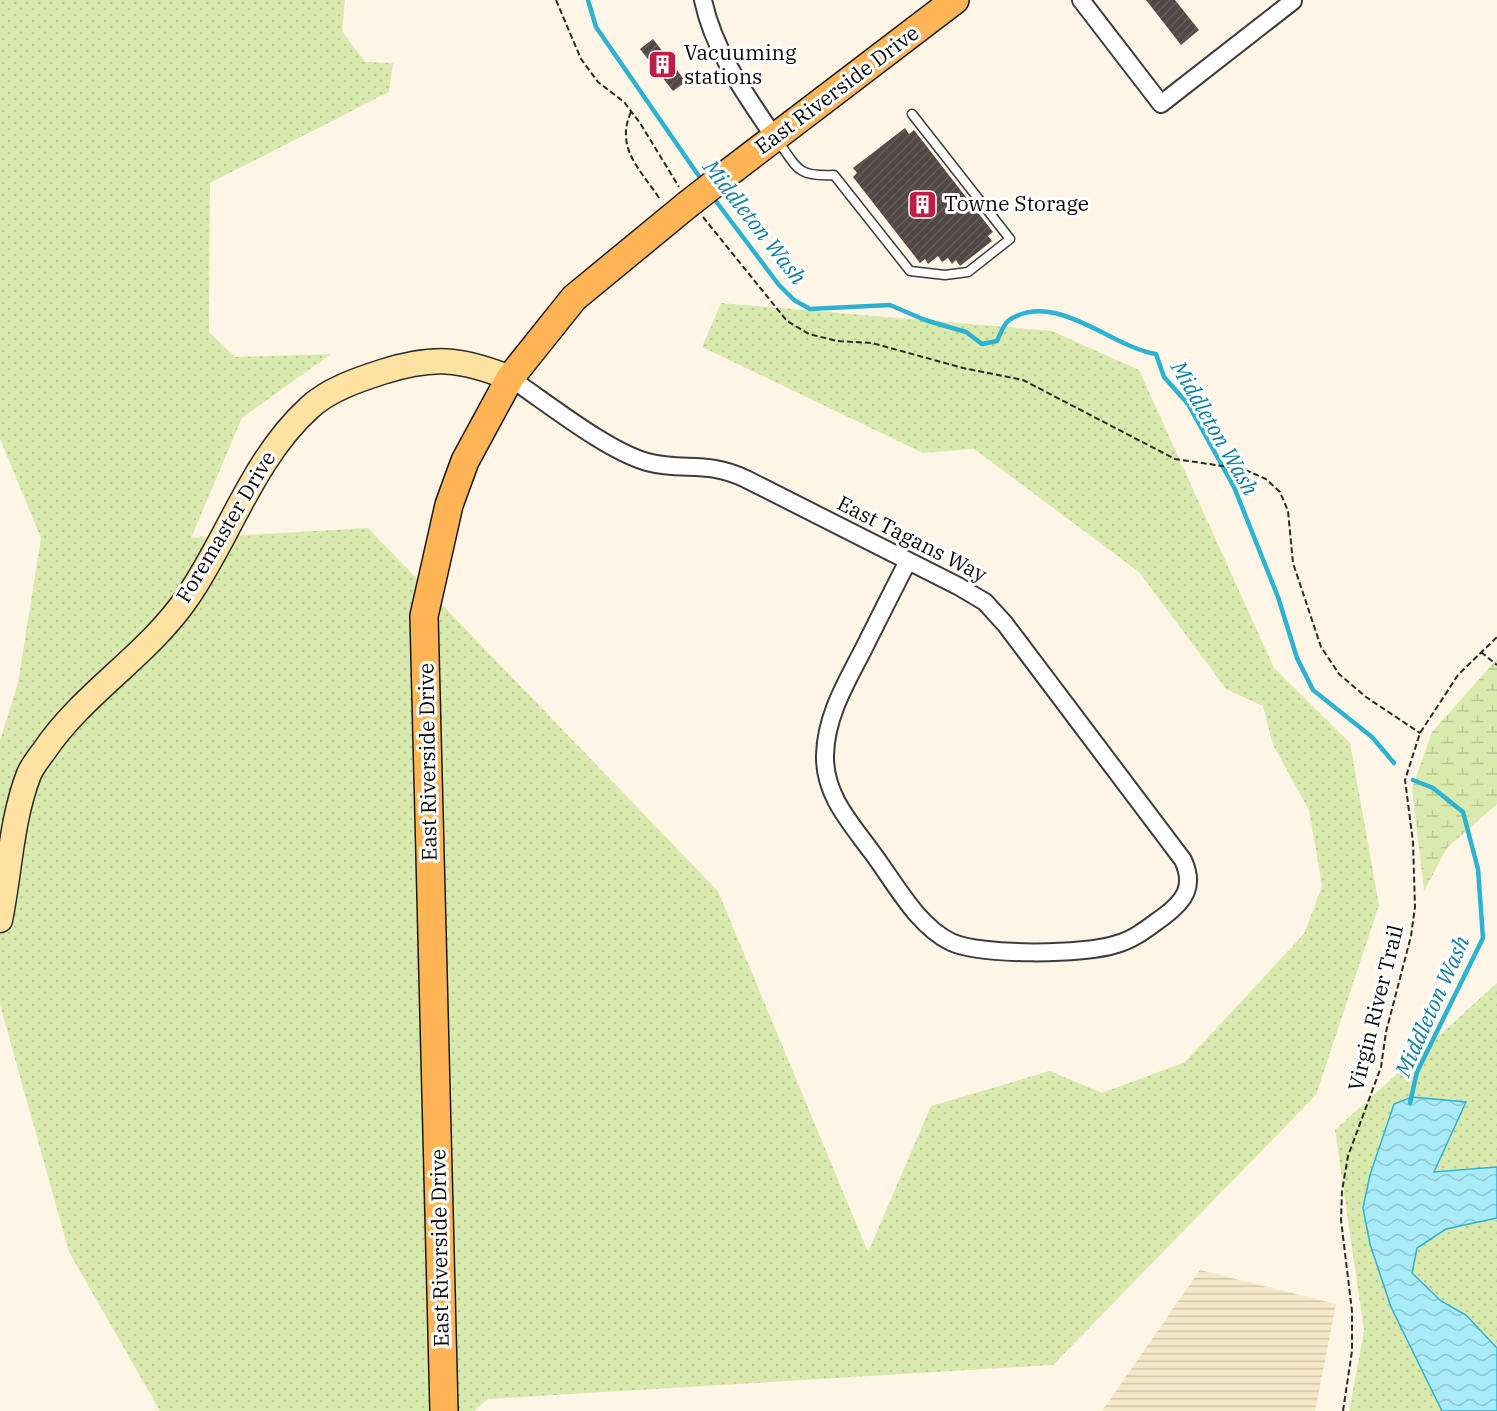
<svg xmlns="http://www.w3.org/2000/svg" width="1497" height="1411" font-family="'IBM Plex Serif',serif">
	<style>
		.farmland { fill: url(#farmland-rules) }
		.grass { fill: url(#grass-dots) }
		.wetland { fill: url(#wetland-marsh) }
		.water { fill: url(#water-waves); stroke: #2db2d2; stroke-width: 1.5 }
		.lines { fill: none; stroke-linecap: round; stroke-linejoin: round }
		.stream { stroke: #2db2d2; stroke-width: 4.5 }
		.building { fill: url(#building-hatch) }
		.service-casing { stroke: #3c3c3c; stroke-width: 11 }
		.minor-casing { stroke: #3c3c3c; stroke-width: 20 }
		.secondary-casing { stroke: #2b2b2b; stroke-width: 27 }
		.primary-casing { stroke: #1a1a1a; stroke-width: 30 }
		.path { stroke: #2b2b2b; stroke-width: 2; stroke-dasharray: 6 3; stroke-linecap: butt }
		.service { stroke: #fff; stroke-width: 8 }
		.minor { stroke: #fff; stroke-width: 16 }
		.secondary { stroke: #ffe2a1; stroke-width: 24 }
		.primary { stroke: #ffb456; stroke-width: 27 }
		.primary-bridge-casing { stroke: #1a1a1a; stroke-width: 30; stroke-linecap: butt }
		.primary-bridge { stroke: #ffb456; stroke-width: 27 }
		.labels { text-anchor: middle; stroke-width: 6; stroke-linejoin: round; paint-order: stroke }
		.poi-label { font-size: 21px; fill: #090909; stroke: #fff; text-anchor: start }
		.street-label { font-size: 21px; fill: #090909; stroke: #fff }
		.water-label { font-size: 22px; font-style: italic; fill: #107d9e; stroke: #fff }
	</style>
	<defs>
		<pattern id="farmland-rules" width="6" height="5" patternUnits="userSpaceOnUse" patternTransform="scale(1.5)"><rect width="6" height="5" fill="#f5e8c6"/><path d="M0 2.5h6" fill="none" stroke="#d1c6a9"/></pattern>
		<pattern id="grass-dots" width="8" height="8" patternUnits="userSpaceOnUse" patternTransform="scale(1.5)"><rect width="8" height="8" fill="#d9eaaf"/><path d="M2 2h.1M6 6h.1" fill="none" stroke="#b9c795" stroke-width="1.8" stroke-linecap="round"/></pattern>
		<pattern id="wetland-marsh" width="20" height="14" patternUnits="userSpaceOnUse" patternTransform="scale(1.5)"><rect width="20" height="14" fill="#d9eaaf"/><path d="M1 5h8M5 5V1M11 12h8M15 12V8" fill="none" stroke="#b9c795"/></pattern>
		<pattern id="water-waves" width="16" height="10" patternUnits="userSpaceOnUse" patternTransform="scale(1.5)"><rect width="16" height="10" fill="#a9ebf8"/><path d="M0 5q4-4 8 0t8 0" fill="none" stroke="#90c8d3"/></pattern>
		<pattern id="building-hatch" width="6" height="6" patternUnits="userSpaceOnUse" patternTransform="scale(1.5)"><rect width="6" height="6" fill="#524846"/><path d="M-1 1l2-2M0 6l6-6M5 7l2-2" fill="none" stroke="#665e5c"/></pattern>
	</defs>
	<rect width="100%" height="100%" fill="#fff5e6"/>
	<path class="farmland" d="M1200,1270L1336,1304L1315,1411H1102Z"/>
	<path class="grass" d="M0,0H345L342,31L365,62L393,63L389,92L210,183L209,332L235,357L331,354L242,418L191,538L368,528L718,891L868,1252L931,1106L1050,1071L1102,1093L1185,1062L1304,934L1322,886L1309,810L1273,745L1263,706L1226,689L1139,572L974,449L923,453L702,347L721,303L1052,331L1139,370L1274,668L1350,743L1379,905L1316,1095L1053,1365L488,1399L474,1411H160L69,1252L0,1005V740L18,683L41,538L0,439Z
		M1497,983V1167L1433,1173L1466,1102L1412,1097L1363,1207L1370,1244L1391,1307L1442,1411H1349L1364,1331L1335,1130Z
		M1497,1218V1348L1466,1315L1441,1301L1411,1273L1417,1248L1446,1229Z"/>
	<path class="wetland" d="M1497,659V804L1447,848L1424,891L1412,788L1432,732Z"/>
	<path class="water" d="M1412,1097L1466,1102L1434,1172L1497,1167V1218L1446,1229L1417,1248L1412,1273L1441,1301L1466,1315L1497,1348V1411H1442L1391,1307L1370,1244L1363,1208L1370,1175L1394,1104Z"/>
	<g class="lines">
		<path class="stream" d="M588,0L596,27L703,182
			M712,196L779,285L794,300L810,309L890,305L925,320L966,332L982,344L997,341C1000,335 1003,325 1008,321C1053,288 1113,348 1156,354L1164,377L1188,404L1234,487L1278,597L1297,658L1313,690L1372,737L1394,763
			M1410,1103L1417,1072L1483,938L1478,869L1463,812L1433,788L1413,780"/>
	</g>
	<path class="building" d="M1146,0H1175L1199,30L1181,45Z
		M653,39L686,82L673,91L640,49Z
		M905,128L909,134L914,130L993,232L988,236L992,241L960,266L956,260L952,264L948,258L942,262L938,256L928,264L925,259L920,263L853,177L857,173L853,168Z"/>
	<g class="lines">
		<defs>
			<path id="service" d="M777,140C798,168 796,177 834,175L910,271L945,275L968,272L1010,239L912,114"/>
			<path id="minor" d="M703,0C714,52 746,95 775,138
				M1081,0L1161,104L1293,1
				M510,378C546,402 607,451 647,462C684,472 706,460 746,479L958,586L985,602L1005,624L1183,860C1195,886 1185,901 1163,917C1149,927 1135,939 1117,944C1085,955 981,956 951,942C916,925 894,881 871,851C849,821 824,794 825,755C826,716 846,683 863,650C878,620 893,590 908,561"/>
			<path id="secondary" d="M0,920C10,871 11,820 29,774C33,765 39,758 44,751C83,693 147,656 187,598C229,537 253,459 309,408C328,390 357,380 382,372C433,356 460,358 510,378"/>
			<path id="primary" d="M719,180L955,0
				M444,1411L424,616L449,505L465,461L510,378L574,298L687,205"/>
		</defs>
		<use href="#service" class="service-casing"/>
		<use href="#minor" class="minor-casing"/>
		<use href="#secondary" class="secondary-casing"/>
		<use href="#primary" class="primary-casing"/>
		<path class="path" d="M556,0L581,59L598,82L624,102L640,123L679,187
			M631,112C615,148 640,169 659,198
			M703,217L787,321L809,334L837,341L872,343L963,368L1023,380L1175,459L1243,469L1266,479L1280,492L1288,511L1293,563L1321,647L1339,674L1366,697L1420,733
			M1481,652L1497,665
			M1343,1411L1352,1351V1311L1341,1220L1342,1191L1348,1156L1381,1067L1386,1032L1411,936L1415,907L1413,842L1405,780L1420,733L1458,675L1497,637"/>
		<use href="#service" class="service"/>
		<use href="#minor" class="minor"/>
		<use href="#secondary" class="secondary"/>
		<use href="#primary" class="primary"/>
		<defs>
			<path id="primary-bridge" d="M687,205L719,180"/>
		</defs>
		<use href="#primary-bridge" class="primary-bridge-casing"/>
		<use href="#primary-bridge" class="primary-bridge"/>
	</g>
	<defs>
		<symbol id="building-square" viewBox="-11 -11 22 22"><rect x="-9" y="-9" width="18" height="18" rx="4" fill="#bd1e45" stroke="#fff"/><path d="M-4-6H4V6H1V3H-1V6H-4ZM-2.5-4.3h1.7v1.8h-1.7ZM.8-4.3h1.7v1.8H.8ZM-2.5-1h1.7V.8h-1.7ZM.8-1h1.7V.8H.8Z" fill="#fff"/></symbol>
	</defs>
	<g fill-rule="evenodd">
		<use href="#building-square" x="646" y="48" width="33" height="33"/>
		<use href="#building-square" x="906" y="188" width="33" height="33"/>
	</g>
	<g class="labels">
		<g class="poi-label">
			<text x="684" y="60">Vacuuming<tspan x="684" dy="24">stations</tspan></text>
			<text x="944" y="211">Towne Storage</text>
		</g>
		<g class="street-label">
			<text transform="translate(837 90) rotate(-37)" y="7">East Riverside Drive</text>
			<text transform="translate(226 527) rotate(-59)" y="7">Foremaster Drive</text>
			<text transform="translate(912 539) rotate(27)" y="7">East Tagans Way</text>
			<text transform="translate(428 762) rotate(-91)" y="7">East Riverside Drive</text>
			<text transform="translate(1376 1008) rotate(-76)" y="7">Virgin River Trail</text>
			<text transform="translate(440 1248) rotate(-91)" y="7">East Riverside Drive</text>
		</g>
		<g class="water-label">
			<text transform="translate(755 222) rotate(52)" y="8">Middleton Wash</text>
			<text transform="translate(1215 428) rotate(60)" y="8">Middleton Wash</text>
			<text transform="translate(1432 1006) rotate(-66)" y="8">Middleton Wash</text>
		</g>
	</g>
</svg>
